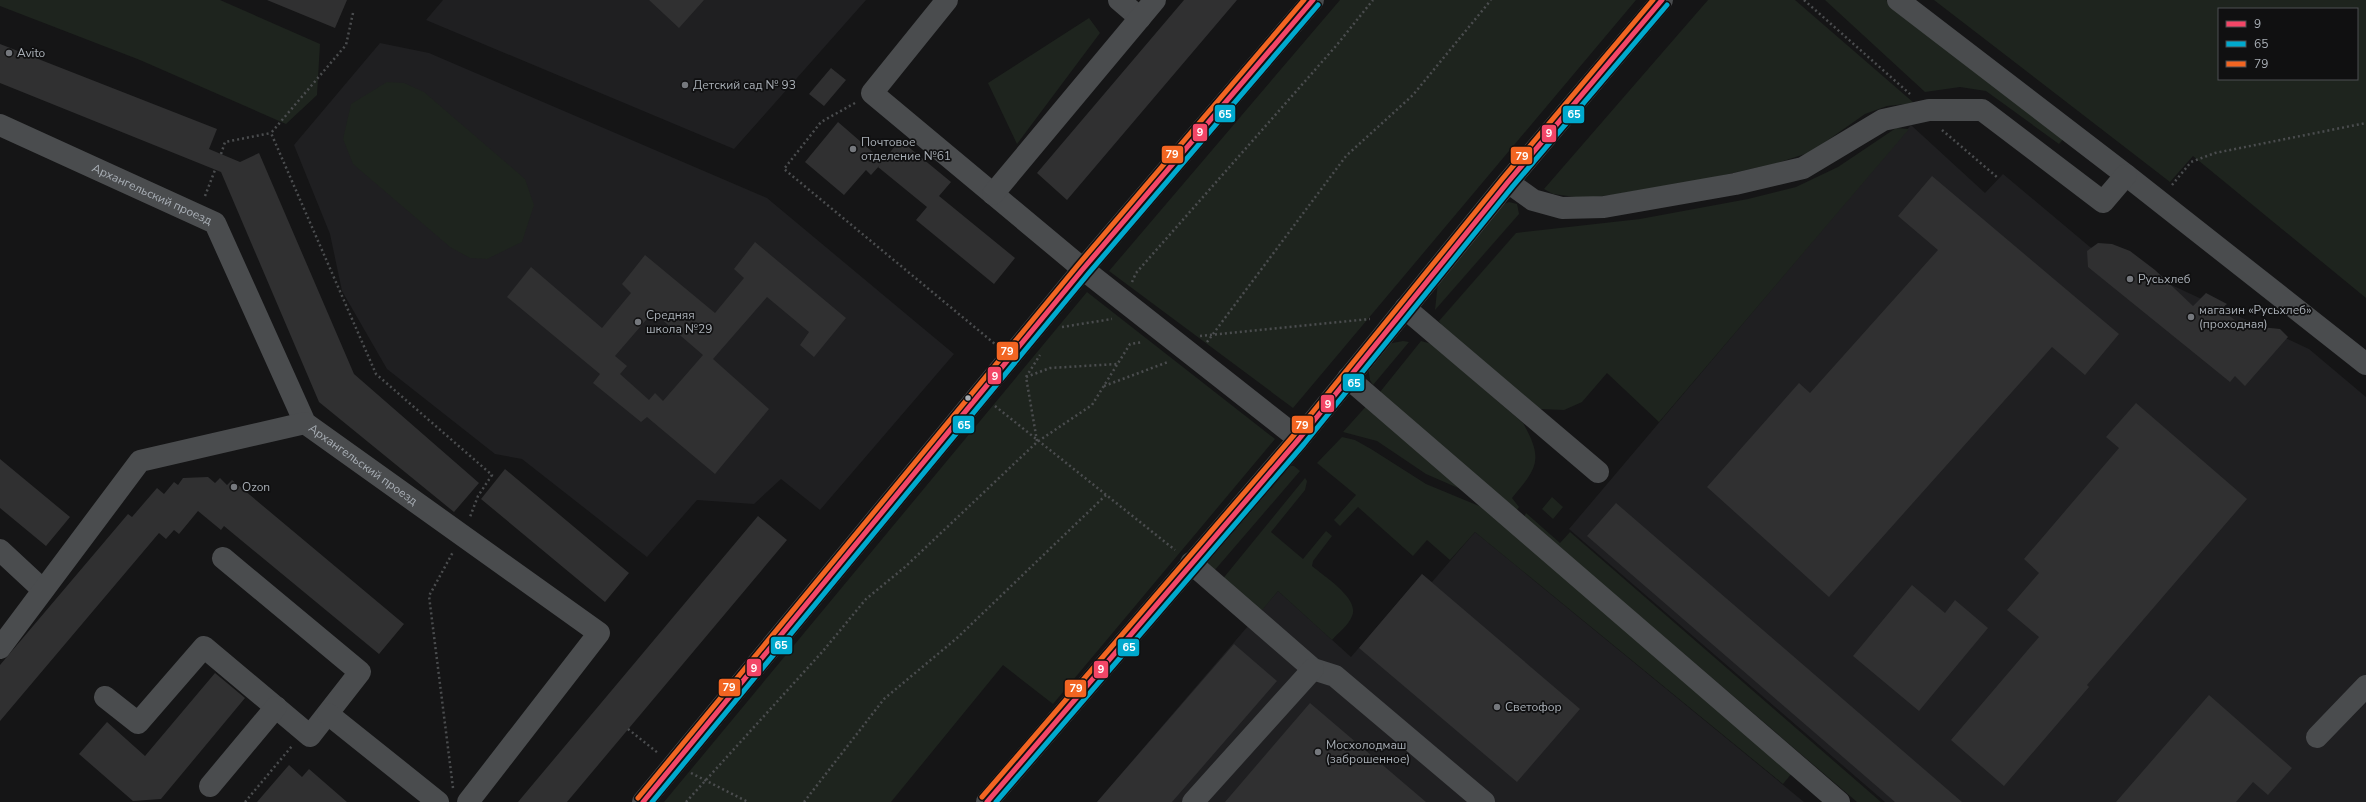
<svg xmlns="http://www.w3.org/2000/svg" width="2366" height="802" font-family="'Nunito Sans',sans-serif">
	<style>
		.built { fill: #1f1f21 }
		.green { fill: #1e241e; fill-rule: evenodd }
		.building { fill: #303031; fill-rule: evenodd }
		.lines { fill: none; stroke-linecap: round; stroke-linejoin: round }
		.path { stroke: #4b4d4f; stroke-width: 2.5; stroke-dasharray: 2 3; stroke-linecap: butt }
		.minor { stroke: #4a4c4e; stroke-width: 22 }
		.bus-1-casing { stroke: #101011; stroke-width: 8 }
		.bus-2-casing { stroke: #101011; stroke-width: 8 }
		.bus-3-casing { stroke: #101011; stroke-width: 8 }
		.bus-1 { stroke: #f34667; stroke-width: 5 }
		.bus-2 { stroke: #00a9ce; stroke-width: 5 }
		.bus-3 { stroke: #f26522; stroke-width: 5 }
		.poi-dot { fill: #75787d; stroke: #101011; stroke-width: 1.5 }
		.bus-dot { fill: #a8aeb5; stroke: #101011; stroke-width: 1.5 }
		.labels { text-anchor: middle; stroke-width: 3.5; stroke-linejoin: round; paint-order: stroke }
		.poi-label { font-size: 12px; fill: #a8aeb5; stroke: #101011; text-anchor: start }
		.street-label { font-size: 12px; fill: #a8aeb5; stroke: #101011 }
		.line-badge { stroke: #101011; stroke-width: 1.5 }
		.badge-label { font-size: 11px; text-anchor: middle; font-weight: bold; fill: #fff }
	</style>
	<rect width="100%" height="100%" fill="#151516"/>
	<path class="built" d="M443,0H866L734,149L426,20Z
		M380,43L429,53L767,198L954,354L820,510L781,479L754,504L697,500L647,557L522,459L495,454L387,369L342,291L330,234L294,145Z
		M1911,125L1985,193L2003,174L2090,247L2309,349L2366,397V802H1885L1569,529Z
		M1475,532L1804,802H1097L1278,591L1351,657L1422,574L1432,582Z"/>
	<path class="green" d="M0,0H220L320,44L317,95L286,124L140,60L0,6Z
		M1340,0H1636L1293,408L1109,271Z
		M1708,0H1795L1914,103L1887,106L1865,114L1811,152L1777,163L1711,178L1612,195L1582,198L1553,194L1544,189Z
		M1825,0H1886L2066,136L2059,144L1986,91L1960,87L1925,92Z
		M1934,0H2366V298L2193,156L2170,182ZM2219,9H2357V79H2219Z
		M1089,18L1100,33L1017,144L988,83Z
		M387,82L404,83L424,92L525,179L534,205L522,242L487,259L470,258L450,247L353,164L343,139L351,104Z
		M1896,128L1909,129L1659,422L1607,373L1582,402L1564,410L1540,409L1445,331L1439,321L1516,233L1640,219L1748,199L1796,187L1838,167Z
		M1509,202L1517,204L1519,214L1435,310L1438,282L1493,208Z
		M1087,292L1275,439L1053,704L1003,665L891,802H664Z
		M1403,341L1409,342L1373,385L1370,380L1368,366L1387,344Z
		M1421,341L1432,344L1523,423C1544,460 1537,468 1512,498L1519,507L1516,511L1380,392Z
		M1369,403L1472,494L1426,474L1377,441L1343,432Z
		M1342,437L1355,440L1371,449L1426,484L1496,513L1792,773L1783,784L1475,532L1450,560L1427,540L1413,556L1358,507L1340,526L1334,520L1356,495L1317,463Z
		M1286,465L1294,466L1300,471L1214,571L1200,560Z
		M1305,478L1307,481L1305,490L1271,532L1303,559L1326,531L1332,536L1313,561L1312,566C1325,577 1360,599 1352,616C1349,625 1338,633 1332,640L1278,591L1258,615L1221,581Z
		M1552,497L1563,507L1553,519L1542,509Z
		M1526,513L1560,543L1570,532L1881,802H1857L1524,517Z"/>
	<path class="building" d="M267,0H347L335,28Z
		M649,0H704L679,28Z
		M1184,0H1237L1067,200L1037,173Z
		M0,44L217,129L209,149L240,162L259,153L354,374L479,483L454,512L319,402L221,172L0,83Z
		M831,68L846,80L824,106L809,94Z
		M838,122L883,161L900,140L951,182L939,196L1015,258L994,284L916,220L927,207L878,167L880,165L871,175L866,170L844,195L805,162Z
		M1932,176L2119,334L2085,375L2052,347L1829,597L1707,487L1799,383L1810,393L1938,250L1898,216Z
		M755,242L846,318L814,357L800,345L809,332L767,297L713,359L769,409L715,474L647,417L641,422L593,383L600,374L507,297L531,267L602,328L631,293L622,284L645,255L715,313L744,278L734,269ZM653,312L703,355L663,401L655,393L649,400L620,374L627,366L615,356Z
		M2098,243L2112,244L2130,251L2155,270L2193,306L2206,293L2227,304L2221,309L2241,325L2280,329L2288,337L2245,386L2235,376L2230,382L2088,267L2087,251Z
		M2136,403L2247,499L2087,685L2089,687L2004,786L1951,740L2039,637L2007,610L2039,573L2024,559L2119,448L2106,437Z
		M0,459L70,517L46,546L0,508Z
		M505,469L629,573L605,602L481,499Z
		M208,477L215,483L220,478L227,485L232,480L404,624L379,654L224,526L221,530L198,511L179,534L174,530L166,539L159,533L0,721V665L128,514L132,517L157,488L164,494L174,482L178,485L183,478Z
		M1616,503L1962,802H1895L1587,536Z
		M758,516L787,540L567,802H518Z
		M1422,574L1580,709L1517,782L1359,648Z
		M1912,585L1945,613L1955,600L1988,628L1919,711L1853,656Z
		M1234,644L1277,681L1172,802H1097Z
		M215,673L245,698L161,799L133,801L79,754L107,722L145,756Z
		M2209,695L2292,768L2268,795L2253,782L2236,802H2116Z
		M1310,703L1426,802H1225Z
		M289,765L302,777L309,769L347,802H257Z"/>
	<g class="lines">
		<path class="path" d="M1804,0L1910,94
			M353,13L346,45L271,133L376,374L492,475L478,496L470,517
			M855,103L821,122L784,169L995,344
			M1942,130L1998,178
			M221,154L225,142L271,133
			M2172,185L2191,162L2215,153L2366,123
			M205,196L215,170
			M1132,282L1136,273L1336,46L1373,0
			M1062,327L1112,319
			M1200,336L1370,319
			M1207,342L1346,156L1413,95L1491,0
			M1026,377L1040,355
			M1104,386L1168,362
			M995,406L1175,550
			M1037,441L1026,377L1050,368L1117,364
			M628,729L658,753
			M691,773L748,802
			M453,788L429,596L453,552
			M245,802L292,746
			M686,802L823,651L866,599L905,567L1037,442L1092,405L1130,344L1143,342
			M804,802L884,699L957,638L1107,494"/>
		<g class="minor">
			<path d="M947,0L872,93L1083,269L1299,439"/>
			<path d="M1119,0L1140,18"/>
			<path d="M1898,0L2126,175L2366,364"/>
			<path id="s1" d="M0,125L215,223L305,423L599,633L468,802"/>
			<path d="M1508,182L1533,200L1562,208L1604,207L1735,184L1803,168L1883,120L1929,110H1982L2103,202L2126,175"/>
			<path d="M993,194L1155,0"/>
			<path d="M1405,308L1598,472"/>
			<path d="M1348,378L1839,802"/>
			<path d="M0,550L43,590"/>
			<path d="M1191,563L1313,669L1335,676L1484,802"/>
			<path d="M0,648L140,461L305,423"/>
			<path d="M105,697L138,723L204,647L310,736L360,672L223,558"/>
			<path d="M328,714L438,802"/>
			<path d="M2317,737L2366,686"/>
			<path d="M210,786L276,707"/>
			<path d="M643,802L1083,269L1313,0"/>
			<path d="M987,802L1299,439L1508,182L1662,0"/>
			<path d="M1193,802L1313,669"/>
		</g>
		<defs>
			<path id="bus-1" d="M643,802L1083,269L1313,0
				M987,802L1299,439L1508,182L1662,0"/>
			<path id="bus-2" d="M652,802L1088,274L1318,5
				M996,802L1304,444L1513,186L1667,5"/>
			<path id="bus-3" d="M982,797L1294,435L1503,178L1653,0
				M638,798L1078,265L1304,0"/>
		</defs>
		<use href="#bus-1" class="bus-1-casing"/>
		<use href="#bus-2" class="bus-2-casing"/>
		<use href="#bus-3" class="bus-3-casing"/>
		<use href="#bus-1" class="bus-1"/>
		<use href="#bus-2" class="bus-2"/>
		<use href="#bus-3" class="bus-3"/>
	</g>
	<g class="poi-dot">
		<circle cx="9" cy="53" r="4"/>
		<circle cx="685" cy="85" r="4"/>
		<circle cx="853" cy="149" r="4"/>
		<circle cx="2130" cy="279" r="4"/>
		<circle cx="2191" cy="317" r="4"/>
		<circle cx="638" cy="322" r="4"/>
		<circle cx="234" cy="487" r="4"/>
		<circle cx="1497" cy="707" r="4"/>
		<circle cx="1318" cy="752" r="4"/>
	</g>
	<circle class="bus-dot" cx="968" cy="398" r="3.5"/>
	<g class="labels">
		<g class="poi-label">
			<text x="17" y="57">Avito</text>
			<text x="693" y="89">Детский сад № 93</text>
			<text x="861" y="146">Почтовое<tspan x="861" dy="14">отделение №61</tspan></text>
			<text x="2138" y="283">Русьхлеб</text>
			<text x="2199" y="314">магазин «Русьхлеб»<tspan x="2199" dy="14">(проходная)</tspan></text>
			<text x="646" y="319">Средняя<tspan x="646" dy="14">школа №29</tspan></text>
			<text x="242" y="491">Ozon</text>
			<text x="1505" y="711">Светофор</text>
			<text x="1326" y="749">Мосхолодмаш<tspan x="1326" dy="14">(заброшенное)</tspan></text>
		</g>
		<g class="street-label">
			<text dy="4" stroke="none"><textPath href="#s1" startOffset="167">Архангельский проезд</textPath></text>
			<text dy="4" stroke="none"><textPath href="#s1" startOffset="527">Архангельский проезд</textPath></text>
		</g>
	</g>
	<g class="line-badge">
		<rect x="1214" y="104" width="22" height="19" rx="4" fill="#00a9ce"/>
		<rect x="1562" y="105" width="23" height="19" rx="4" fill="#00a9ce"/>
		<rect x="1192" y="123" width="16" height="19" rx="4" fill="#f34667"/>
		<rect x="1541" y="124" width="16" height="19" rx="4" fill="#f34667"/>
		<rect x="1161" y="145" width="23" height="19" rx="4" fill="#f26522"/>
		<rect x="1510" y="146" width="23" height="19" rx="4" fill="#f26522"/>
		<rect x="996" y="341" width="23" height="20" rx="4" fill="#f26522"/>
		<rect x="987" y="366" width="15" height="19" rx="4" fill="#f34667"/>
		<rect x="1342" y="373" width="23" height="19" rx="4" fill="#00a9ce"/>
		<rect x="1320" y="394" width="15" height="19" rx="4" fill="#f34667"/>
		<rect x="952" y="415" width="23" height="19" rx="4" fill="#00a9ce"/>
		<rect x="1291" y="415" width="23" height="19" rx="4" fill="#f26522"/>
		<rect x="770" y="636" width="23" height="19" rx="4" fill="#00a9ce"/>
		<rect x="1117" y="638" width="23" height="19" rx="4" fill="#00a9ce"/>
		<rect x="746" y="658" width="16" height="19" rx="4" fill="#f34667"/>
		<rect x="1093" y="660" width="16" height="19" rx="4" fill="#f34667"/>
		<rect x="718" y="678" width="23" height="19" rx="4" fill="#f26522"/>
		<rect x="1064" y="679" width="23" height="19" rx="4" fill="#f26522"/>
	</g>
	<g class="badge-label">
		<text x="1225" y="118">65</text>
		<text x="1574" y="118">65</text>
		<text x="1200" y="136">9</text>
		<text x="1549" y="137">9</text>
		<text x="1172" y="158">79</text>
		<text x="1522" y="160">79</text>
		<text x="1007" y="355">79</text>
		<text x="995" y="380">9</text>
		<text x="1354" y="387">65</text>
		<text x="1328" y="408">9</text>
		<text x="964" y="429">65</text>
		<text x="1302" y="429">79</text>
		<text x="781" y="649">65</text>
		<text x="1129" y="651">65</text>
		<text x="754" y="672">9</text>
		<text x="1101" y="673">9</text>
		<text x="729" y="691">79</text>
		<text x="1076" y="692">79</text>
	</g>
	<rect x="2218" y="8" width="140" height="72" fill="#101011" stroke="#4d4f53"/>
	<rect x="2226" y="21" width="20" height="6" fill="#f34667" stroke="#4d4f53"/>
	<text x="2254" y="28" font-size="12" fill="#a8aeb5">9</text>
	<rect x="2226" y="41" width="20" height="6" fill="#00a9ce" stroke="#4d4f53"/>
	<text x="2254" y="48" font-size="12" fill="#a8aeb5">65</text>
	<rect x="2226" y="61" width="20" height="6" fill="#f26522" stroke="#4d4f53"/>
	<text x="2254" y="68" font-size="12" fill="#a8aeb5">79</text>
</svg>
